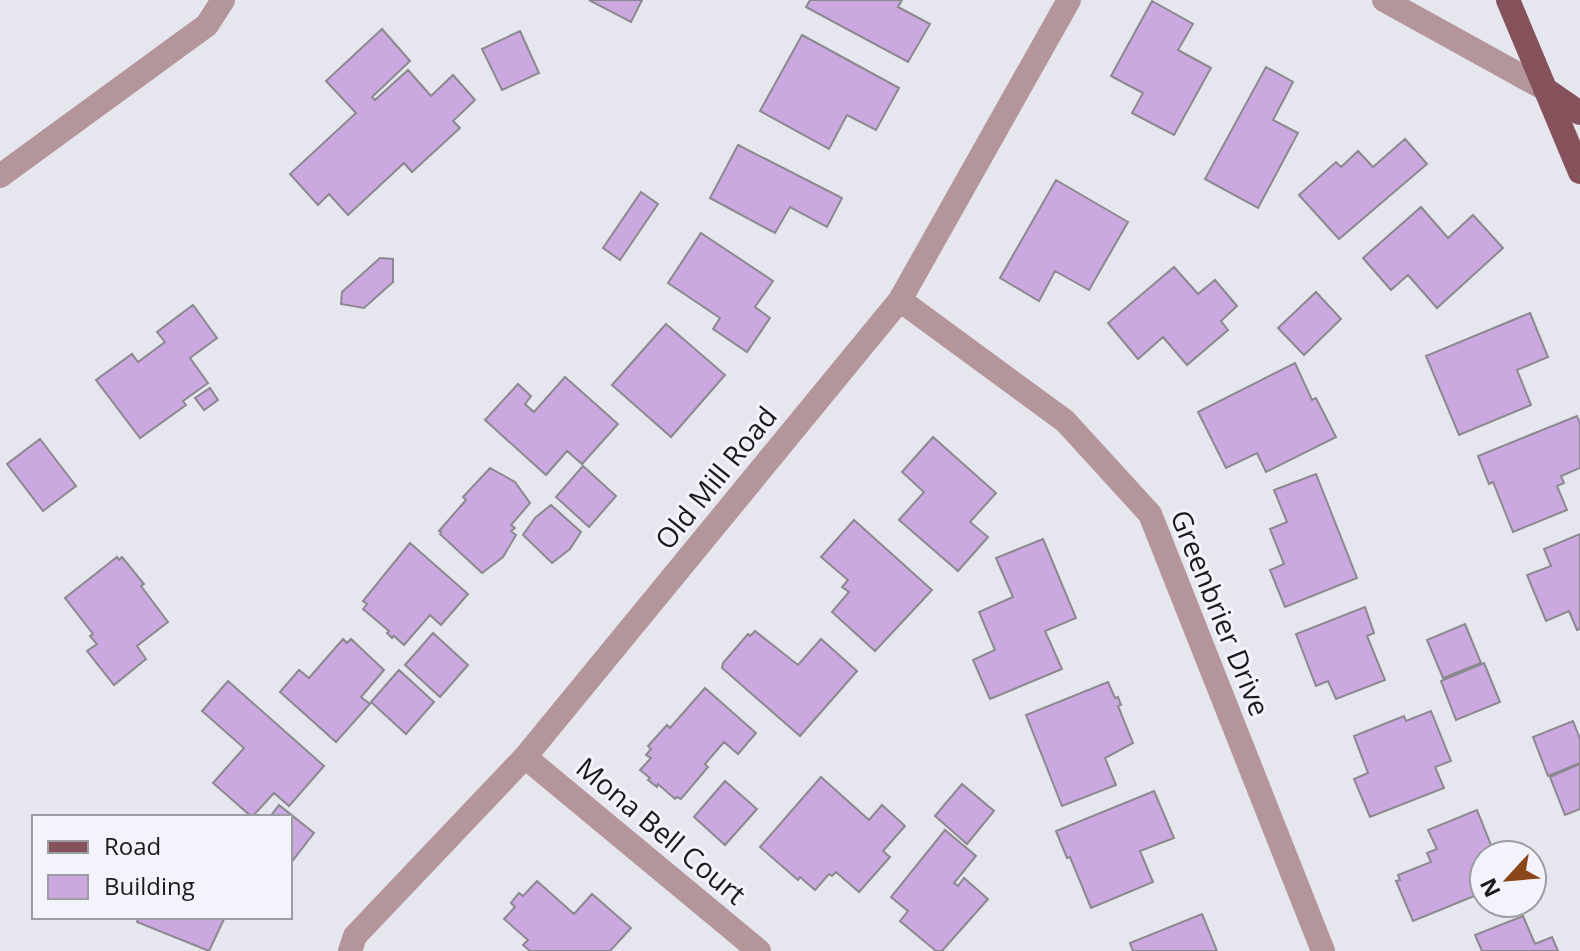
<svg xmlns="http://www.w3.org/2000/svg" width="1580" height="951" font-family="'Open Sans',sans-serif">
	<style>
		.building { fill: #cba9e0; stroke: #8c888f; stroke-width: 2 }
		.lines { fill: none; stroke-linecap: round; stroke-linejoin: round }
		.minor { stroke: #b4959a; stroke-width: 24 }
		.major { stroke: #85515b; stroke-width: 24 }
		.labels { text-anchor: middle; stroke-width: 6; stroke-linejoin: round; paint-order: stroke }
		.street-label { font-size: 28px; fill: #1a1a1e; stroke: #f3f3fc }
	</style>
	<rect width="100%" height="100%" fill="#e6e6ef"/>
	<path class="building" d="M589,0H642L631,22Z
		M810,0H902L898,7L930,24L908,62L806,7Z
		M1152,1L1193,24L1178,50L1211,68L1174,135L1132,113L1143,93L1111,76Z
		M382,29L410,61L372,97L375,100L408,70L431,96L453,75L475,100L453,121L460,128L412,172L404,163L348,215L329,194L318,205L290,174L356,113L326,81Z
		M520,31L539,73L502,90L482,49Z
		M802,35L899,88L876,130L847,115L829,149L760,111Z
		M1266,67L1293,82L1273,120L1298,133L1258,208L1205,179Z
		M1405,139L1427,164L1339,239L1299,195L1336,162L1341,167L1358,151L1373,167Z
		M738,145L842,198L827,227L790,207L775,233L710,198Z
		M1056,180L1128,222L1089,290L1055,271L1039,301L1000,278Z
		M641,192L658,204L620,260L603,248Z
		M1421,207L1448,238L1473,215L1503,248L1437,308L1408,275L1391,290L1363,258Z
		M701,233L773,281L755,307L770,318L747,352L713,329L720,318L668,283Z
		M380,258L393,259V282L364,308L341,304L342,292Z
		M1174,267L1198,294L1215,280L1237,306L1221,321L1228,330L1187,365L1163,337L1138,359L1108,323Z
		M1316,292L1341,319L1304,355L1278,328Z
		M193,305L217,338L190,358L208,383L183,401L186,405L140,438L96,380L132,354L138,362L165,342L157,332Z
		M1530,313L1548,357L1517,370L1531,405L1459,435L1426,356Z
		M666,324L725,375L671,437L612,385Z
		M1295,363L1312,400L1316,398L1336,437L1266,472L1257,453L1226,468L1198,412Z
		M565,377L618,424L582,464L567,451L546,475L485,420L518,384L531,396L525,404L534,412Z
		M210,388L218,400L204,410L195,398Z
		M1577,416L1580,424V468L1561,476L1564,483L1557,486L1567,510L1513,532L1493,482L1489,484L1478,456Z
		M933,437L996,493L970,522L988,537L958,571L899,520L924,492L902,472Z
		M40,439L76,486L43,511L7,464Z
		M583,466L616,496L589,527L556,497Z
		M490,468L515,482L530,503L511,525L515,528L511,531L516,535L503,557L482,573L440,534L441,532L439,531L466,500L463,497Z
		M1316,474L1357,578L1285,607L1270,570L1284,564L1270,529L1287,522L1274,490Z
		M551,505L581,532L570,549L552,563L523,535L535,518Z
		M854,520L932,590L875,651L832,612L849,592L842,587L848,580L821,557Z
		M1580,534V629L1577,630L1569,611L1546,621L1527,575L1551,566L1544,549Z
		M1043,539L1076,618L1045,631L1062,669L990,699L973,660L995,650L979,612L1013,597L996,558Z
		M410,543L468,594L441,625L430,615L404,645L394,636L392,638L387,633L389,631L363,609L367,604L363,601Z
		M117,557L119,560L122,557L144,584L141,586L168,622L137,646L146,659L114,685L87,651L97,644L90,636L93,634L65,598Z
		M1365,607L1374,633L1367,636L1385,680L1336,699L1328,681L1316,686L1296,634Z
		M1465,624L1481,663L1443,678L1427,640Z
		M755,631L798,665L821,639L857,671L800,736L722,668L723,663L748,634L750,636Z
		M433,633L468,665L440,697L405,665Z
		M343,639L347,643L351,639L384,670L361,697L370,704L336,742L280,692L299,670L309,678Z
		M1484,663L1500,702L1456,720L1441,681Z
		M399,670L434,702L406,734L371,702Z
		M228,681L324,766L289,806L274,793L252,817L213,783L244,748L202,711Z
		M1108,682L1115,698L1118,697L1121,705L1118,706L1133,743L1105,758L1116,785L1062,806L1026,715Z
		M705,688L756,733L738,754L724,742L705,764L708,767L681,799L677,797L675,799L658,784L657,787L648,780L650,778L640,770L651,758L646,755L651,749L648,746L667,725L670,728Z
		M1431,711L1451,761L1435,767L1444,788L1370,817L1354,779L1368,773L1354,736L1404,716L1406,721Z
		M1573,721L1580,739V763L1548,776L1533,737Z
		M1580,764V809L1565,815L1550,777Z
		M821,777L869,820L882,805L905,826L883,851L890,857L859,892L836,872L832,876L829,874L815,890L800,877L798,880L760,847Z
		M725,781L757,809L725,845L694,817Z
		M962,784L994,811L967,844L935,816Z
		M1154,791L1174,838L1140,851L1153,882L1091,908L1070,857L1067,858L1056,831Z
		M279,805L314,833L290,864V817H270Z
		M1477,810L1495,855H1484V892L1413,921L1396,881L1400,880L1398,875L1431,862L1427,853L1437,849L1428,830Z
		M945,830L976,856L954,883L958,886L964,878L988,899L942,951H936L900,921L908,911L891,897Z
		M537,881L574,914L592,894L631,928L610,951H530L523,945L528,940L504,919L515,907L511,903L519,893L523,896Z
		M1202,914L1217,951H1133L1130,943Z
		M1523,916L1535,944L1552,937L1558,951H1482L1475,935Z
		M139,917H225L209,951L137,922Z"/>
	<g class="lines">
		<path class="minor" d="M1384,0L1545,89
			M0,176L207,25L223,0
			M900,300L1065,421L1150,514L1323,951
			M525,757L759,951
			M350,951L355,936L525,757L900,300L1069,0"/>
		<path class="major" d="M1508,0L1580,172
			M1545,89L1580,113"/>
	</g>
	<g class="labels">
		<g class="street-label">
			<text transform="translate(716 478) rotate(-51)" y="10">Old Mill Road</text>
			<text transform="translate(1220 613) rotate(68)" y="10">Greenbrier Drive</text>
			<text transform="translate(661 831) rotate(40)" y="10">Mona Bell Court</text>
		</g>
	</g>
	<rect x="32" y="815" width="260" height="104" fill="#f3f3fc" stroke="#9c9ca3" stroke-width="2"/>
	<rect x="48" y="841" width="40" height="12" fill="#85515b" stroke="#9c9ca3" stroke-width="2"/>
	<text x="104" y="855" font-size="24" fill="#1a1a1e">Road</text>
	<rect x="48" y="875" width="40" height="24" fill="#cba9e0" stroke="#9c9ca3" stroke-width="2"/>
	<text x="104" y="895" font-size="24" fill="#1a1a1e">Building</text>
	<g transform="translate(1508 879) rotate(244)"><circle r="38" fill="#f3f3fc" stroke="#9c9ca3" stroke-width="2"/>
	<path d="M0-6L14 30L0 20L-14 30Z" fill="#8a4719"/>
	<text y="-12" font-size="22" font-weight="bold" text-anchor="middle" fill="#1a1a1e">N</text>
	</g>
</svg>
